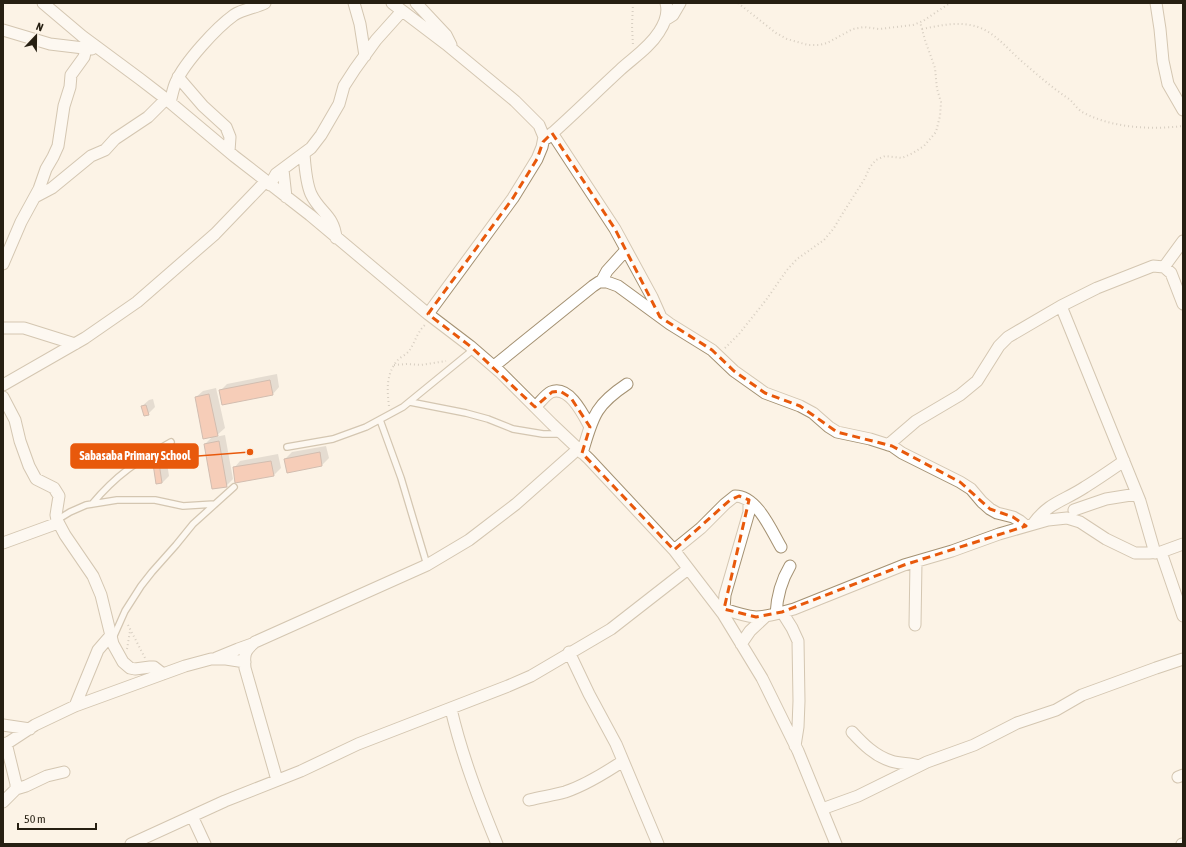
<svg xmlns="http://www.w3.org/2000/svg" width="1186" height="847" font-family="'Asap Condensed',sans-serif">
	<style>
		.shadow { fill: #0003 }
		.building { fill: #efa182; stroke: #a07c6e }
		.lines { fill: none; stroke-linecap: round; stroke-linejoin: round }
		.service-casing { stroke: #a49172; stroke-width: 8 }
		.minor-casing { stroke: #a49172; stroke-width: 13 }
		.path { stroke: #ada497; stroke-width: 2; stroke-dasharray: 1 3; stroke-linecap: butt }
		.service { stroke: #fff; stroke-width: 5.5 }
		.minor { stroke: #fff; stroke-width: 11 }
		.marked { fill: none; stroke: #e8590c; stroke-width: 3; stroke-dasharray: 8 5; stroke-linejoin: round }
		.leader { fill: none; stroke: #e8590c; stroke-width: 1.5 }
		.callout-dot { fill: #e8590c; stroke: #fcf3e6; stroke-width: 1.5 }
		.callout { fill: #e8590c; stroke: #e8590c; stroke-width: 1.5 }
		.callout-label { font-size: 12px; text-anchor: middle; font-weight: bold; fill: #fff }
	</style>
	<rect width="100%" height="100%" fill="#fcf3e6"/>
	<path class="shadow" d="M277,374L279,387L273,394L220,391L227,384Z
		M216,388L225,428L215,437L225,435L233,479L226,486L205,444L214,435L196,397L203,391Z
		M153,399L155,407L148,414L142,406L149,400Z
		M326,446L329,458L322,465L288,471L285,459L292,452Z
		M165,450L169,476L162,483L153,457L159,451Z
		M278,454L281,468L274,475L234,468L240,461Z"/>
	<path class="building" d="M270,380L273,395L222,405L219,390Z
		M209,394L218,436L203,439L195,397Z
		M146,405L149,415L144,416L141,406Z
		M219,441L227,487L212,489L204,444Z
		M320,452L322,466L287,473L284,459Z
		M158,456L162,483L156,484L152,457Z
		M271,461L274,476L235,483L233,467Z"/>
	<g class="lines">
		<defs>
			<path id="service" d="M410,402L466,413L488,419L513,429L543,434H562
				M380,420L401,478L427,565
				M287,447L333,439L366,427L403,407L474,349
				M92,504C116,475 139,460 171,442
				M57,520L70,512L86,505L117,500H155L183,506L215,504
				M113,638L125,611L141,586L152,572L176,545L193,524L234,487"/>
			<path id="minor" d="M43,3L82,36L140,79L166,99L234,156L310,215L428,314L470,346L500,372L552,424L589,459L674,550L723,614L762,678L798,751L836,844
				M354,3L360,24L365,56
				M392,3L446,44L515,101L539,125L544,137L542,147L537,159L513,198L428,314
				M416,3L446,35L451,45
				M1156,3L1160,29L1163,61L1168,84L1183,110
				M665,20L673,15L680,3
				M3,30L50,44L92,49
				M178,77L203,106L226,127L230,137L229,151
				M170,102C172,96 173,88 176,82C185,62 216,28 234,15C243,9 255,8 265,3
				M552,133L615,229L652,297L660,315
				M547,138C572,116 595,93 620,70C633,58 649,48 659,32C665,23 669,14 666,3
				M304,154C305,167 306,183 311,194C320,213 334,215 336,238
				M283,170L286,197
				M270,185L276,174L311,148L321,135L339,104L344,86L355,69L376,40L402,11
				M35,197L52,188L91,156L105,150L115,139L148,117L166,99
				M3,264L21,222L39,189L46,169L53,157L58,146L64,106L70,87L71,75L84,57L86,48
				M1164,267L1183,241
				M601,282L607,271L626,250
				M1061,306L1140,501L1155,553
				M3,328H24L75,344
				M494,366L593,286L599,282H607L618,286L670,324L712,350L734,371L765,393L800,406L813,413L829,427L837,432L870,439L892,446L902,453L960,482L971,489L982,502L990,509L997,513L1013,517L1020,521L1026,526
				M3,385L85,338L137,302L215,234L266,181
				M3,397L15,420L20,441L29,466L36,479L54,488L59,496L56,515L57,520L65,535L93,576L101,595L113,644L123,662L130,668L135,669L150,667H154L163,674
				M535,407C540,403 545,395 551,392C569,385 583,414 590,427
				M888,445L916,421L960,395L977,381L999,346L1008,337L1061,306L1097,288L1153,266L1164,267L1171,273L1183,304
				M582,453C593,417 594,406 627,384
				M1074,510L1106,499L1137,494
				M1033,524C1049,502 1064,501 1085,487C1098,479 1111,470 1124,461
				M3,543L58,523
				M674,550L701,528L725,504L735,496C757,496 771,530 781,547
				M1161,552L1183,616
				M718,607C730,611 743,616 756,617C768,617 782,612 794,609L904,565L952,551L999,534L1048,520L1067,518L1080,522L1106,539L1135,553H1149L1161,552L1183,544
				M724,609L725,595L749,512V501
				M782,612L792,628L798,641L799,701L798,727L795,746
				M776,614C777,596 781,581 790,566
				M915,625L916,562
				M741,644L750,631L766,616
				M569,652L589,694L616,744L658,844
				M216,658L238,649L252,644
				M75,706L98,650L111,635
				M451,709C462,756 479,800 497,844
				M3,725L30,729
				M852,732C863,744 875,756 891,761C900,764 910,763 919,766
				M3,746L35,725L75,706L185,666L211,659H226L245,662
				M1178,777L1183,775
				M277,780L245,668C244,655 244,651 255,642L427,565L469,540L516,504L578,449
				M16,789L26,786L47,776L64,772
				M529,800C541,797 554,795 565,792C586,785 605,773 623,761
				M3,802L16,789V784L6,743
				M822,809L858,796L927,762L974,745L1017,723L1056,710L1082,695L1156,668L1183,659
				M192,816L205,844
				M131,844L225,801L301,771L358,744L508,686L531,676L611,629L688,569
				M1182,844H1183"/>
		</defs>
		<use href="#service" class="service-casing"/>
		<use href="#minor" class="minor-casing"/>
		<path class="path" d="M633,3L632,26L633,46
			M738,3L776,33L787,39L808,45H819L827,43L853,29L864,27L879,29L913,25L923,21L950,3
			M922,29C938,26 954,22 970,25C990,28 1003,44 1017,57C1034,72 1051,87 1069,99C1074,103 1077,109 1082,112C1112,128 1150,130 1183,126
			M725,348L739,334L766,300L787,270L797,259L824,240L834,228L841,216L864,180L870,167L876,160L885,156L902,158L913,153L924,146L936,132L940,116L941,102L937,89L935,68L925,40L920,22
			M394,365L407,364L421,365L446,361
			M389,406C387,390 386,374 397,361C400,357 406,355 409,351C415,343 417,332 425,325
			M128,625L145,658
			M127,649L130,631"/>
		<use href="#service" class="service"/>
		<use href="#minor" class="minor"/>
	</g>
	<path d="M0 0H1186V847H0ZM552,133L615,229L660,317L712,350L734,371L765,393L800,406L837,432L892,446L960,482L990,509L1013,517L1026,526L904,565L782,612L756,617L724,609L749,500L739,496L730,500L674,550L582,453L590,427L571,398L560,391L552,392L535,407L470,346L428,314L513,198L537,159L543,142Z" fill="#fcf3e6" fill-opacity=".55" fill-rule="evenodd"/>
	<path class="marked" d="M552,133L615,229L660,317L712,350L734,371L765,393L800,406L837,432L892,446L960,482L990,509L1013,517L1026,526L904,565L782,612L756,617L724,609L749,500L739,496L730,500L674,550L582,453L590,427L571,398L560,391L552,392L535,407L470,346L428,314L513,198L537,159L543,142Z"/>
	<path class="leader" d="M250 452L198 456"/>
	<circle class="callout-dot" cx="250" cy="452" r="4"/>
	<rect class="callout" x="71" y="444" width="127" height="24" rx="4"/>
	<g class="callout-label">
		<text x="135" y="460">Sabasaba Primary School</text>
	</g>
	<rect width="1186" height="847" fill="none" stroke="#261f12" stroke-width="8"/>
	<g transform="translate(36 36) rotate(22)" stroke="#fcf3e6" stroke-width="3" paint-order="stroke">
	<path d="M0-3L7 15L0 10L-7 15Z" fill="#261f12"/>
	<text y="-6" font-size="11" font-weight="bold" text-anchor="middle" fill="#261f12">N</text>
	</g>
	<path d="M18 823v6h78v-6" fill="none" stroke="#261f12" stroke-width="2"/>
	<text x="24" y="823" font-size="12" fill="#261f12" stroke="#fcf3e6" stroke-width="3" paint-order="stroke">50 m</text>
</svg>
